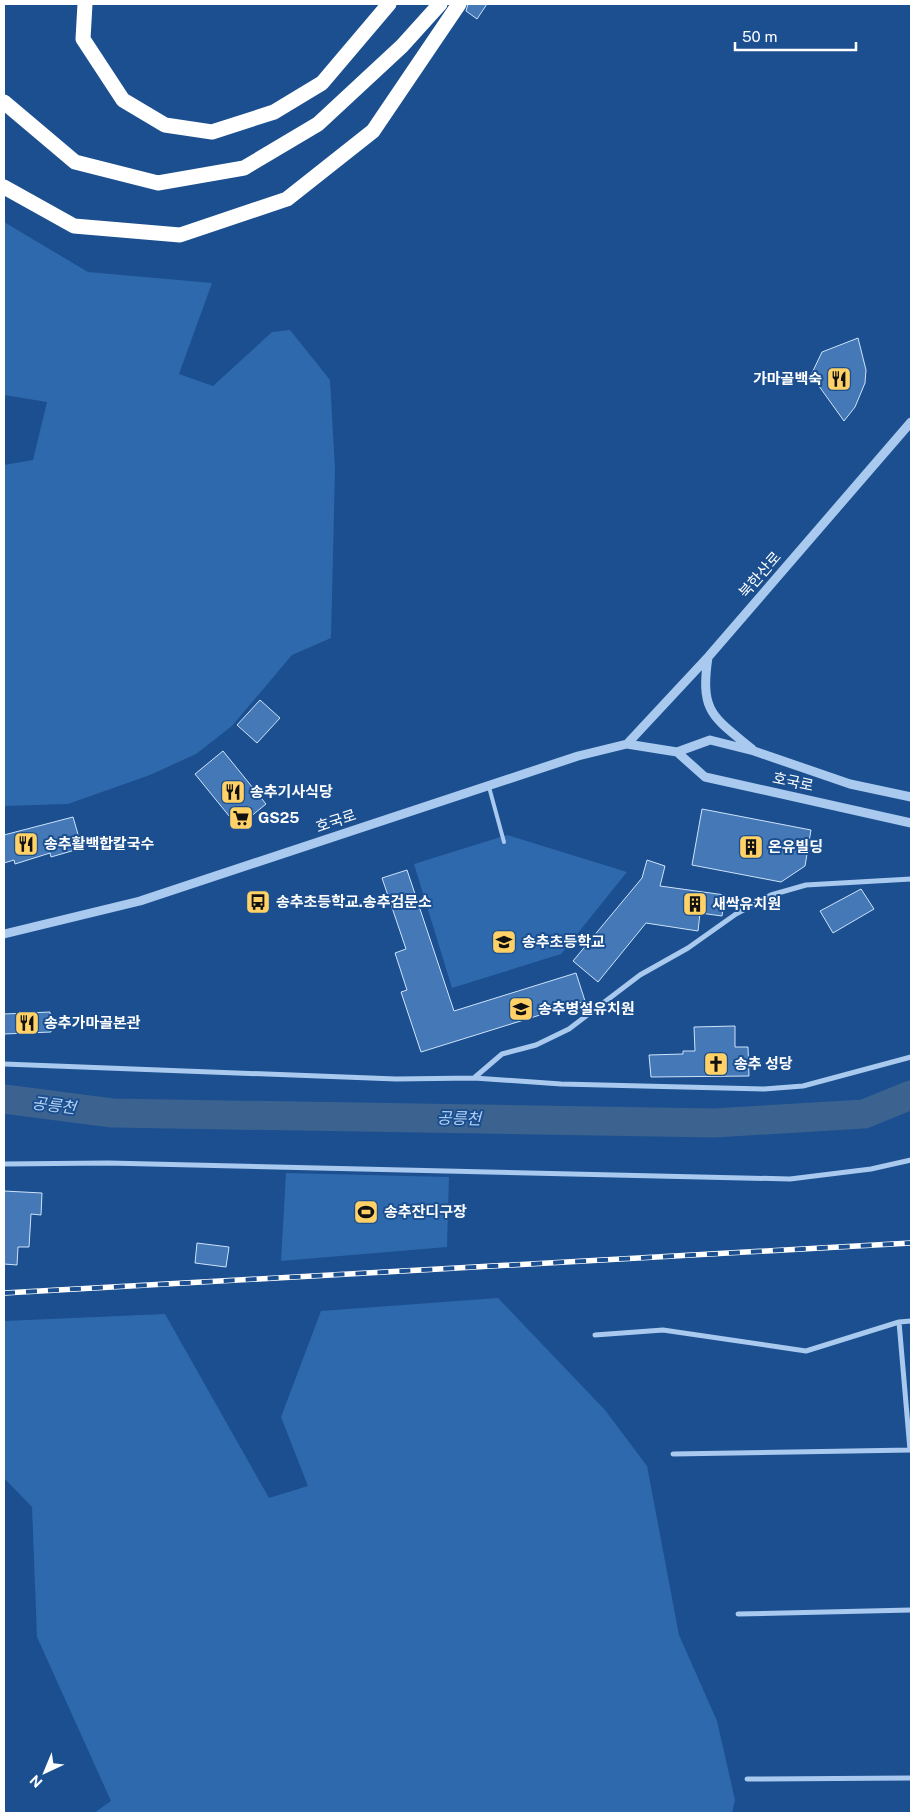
<svg xmlns="http://www.w3.org/2000/svg" width="915" height="1817" font-family="'Public Sans','Noto Sans KR',sans-serif">
	<style>
		.green { fill: #2e69ad }
		.lines { fill: none; stroke-linecap: round; stroke-linejoin: round }
		.river { stroke: #3c6290; stroke-width: 29 }
		.building { fill: #4478b7; stroke: #cfe3fa }
		.service { stroke: #a9c9ee; stroke-width: 4 }
		.minor { stroke: #a9c9ee; stroke-width: 5 }
		.tertiary { stroke: #a9c9ee; stroke-width: 9 }
		.motorway { stroke: #fff; stroke-width: 15 }
		.rail-casing { stroke: #fff; stroke-width: 5.5 }
		.rail { stroke: #1b4f8f; stroke-width: 4; stroke-dasharray: 11; stroke-linecap: butt }
		.labels { text-anchor: middle; stroke-width: 4; stroke-linejoin: round; paint-order: stroke }
		.poi-label { font-size: 15px; font-weight: bold; fill: #fff; stroke: #1b4f8f; text-anchor: start }
		.street-label { font-size: 15px; fill: #fff; stroke: #1b4f8f }
		.water-label { font-size: 16px; font-style: italic; fill: #b5d3f5; stroke: #1b4f8f }
	</style>
	<rect width="100%" height="100%" fill="#1b4f8f"/>
	<path class="green" d="M4,222L88,272L212,283L179,374L213,386L272,332L290,330L330,380L335,469L331,638L292,655L232,726L196,754L150,775L68,804L4,806V465L33,460L47,402L4,395Z
		M507,835L627,872L561,954L452,988L414,864Z
		M286,1173L449,1177L447,1247L281,1261Z
		M498,1298L605,1410L647,1466L679,1635L717,1721L735,1800L732,1813H94L111,1801L37,1637L32,1507L4,1478V1321L165,1314L269,1498L308,1486L281,1417L321,1311Z"/>
	<g class="lines">
		<path class="river" d="M4,1099L112,1113L714,1123L864,1114L911,1095"/>
	</g>
	<path class="building" d="M468,4H487L477,19L466,11Z
		M858,338L866,370L865,383L855,407L844,421L811,375L822,352Z
		M260,700L280,718L257,743L237,725Z
		M223,751L266,804L238,827L195,774Z
		M702,809L811,830L805,866L781,882L692,865Z
		M73,817L82,848L51,857L50,853L15,864L14,860L4,863V835Z
		M647,860L665,866L660,886L725,895L722,916L700,913L698,931L646,923L598,982L573,961L642,878Z
		M407,870L454,1011L576,973L585,1001L421,1052L401,992L407,990L395,953L406,949L382,878Z
		M861,889L874,909L833,933L820,911Z
		M50,1012L51,1032L4,1034V1014Z
		M735,1026V1047H748L749,1076L651,1077L649,1055L683,1054V1051H695L694,1027Z
		M4,1191L42,1193L41,1215L31,1214L29,1247H18L17,1265L4,1264Z
		M197,1243L229,1247L226,1267L195,1263Z"/>
	<g class="lines">
		<path class="service" d="M489,787L504,842"/>
		<path class="minor" d="M4,1064L396,1079L474,1078L561,1084L764,1089L803,1086L911,1057
			M474,1078L502,1054L536,1045L569,1029L640,975L688,948L736,914L771,895L806,885L911,879
			M4,1164L108,1163L790,1179L871,1169L911,1160
			M595,1335L663,1330L806,1351L899,1322
			M910,1450L899,1322L911,1321
			M673,1454L911,1450
			M738,1614L911,1610
			M747,1779L911,1778"/>
		<path class="tertiary" d="M708,657C700,712 712,716 752,749
			M627,744L709,656L911,422
			M677,752L705,777L911,823
			M4,934L140,901L578,756L627,744L677,752L710,740L754,751L850,784L911,797"/>
		<path class="motorway" d="M85,4L83,39L123,100L165,125L212,132L274,112L322,83L389,4
			M4,102L75,162L158,183L244,168L318,124L402,46L440,4
			M4,187L74,226L180,235L287,199L373,131L459,4"/>
		<defs>
			<path id="rail" d="M4,1293L911,1243"/>
		</defs>
		<use href="#rail" class="rail-casing"/>
		<use href="#rail" class="rail"/>
	</g>
	<defs>
		<symbol id="restaurant-square" viewBox="-11 -11 22 22"><rect x="-9" y="-9" width="18" height="18" rx="4" fill="#ffd166" stroke="#1b4f8f"/><path d="M-5-6h1v4h1v-4h1v4h1v-4h1v5L-1.5 .5V6h-2V.5L-5-1ZM5-6V6H3V1.5H1.5Q1.5-4 5-6Z" fill="#111"/></symbol>
		<symbol id="supermarket-square" viewBox="-11 -11 22 22"><rect x="-9" y="-9" width="18" height="18" rx="4" fill="#ffd166" stroke="#1b4f8f"/><path d="M-6-5.5h2.5l.6 2H6L4.5 2H-2.5L-4.4-4H-6ZM-1.5 3.2a1.3 1.3 0 1 0 .1 0ZM3 3.2a1.3 1.3 0 1 0 .1 0Z" fill="#111"/></symbol>
		<symbol id="building-square" viewBox="-11 -11 22 22"><rect x="-9" y="-9" width="18" height="18" rx="4" fill="#ffd166" stroke="#1b4f8f"/><path d="M-4-6H4V6H1V3H-1V6H-4ZM-2.5-4.3h1.7v1.8h-1.7ZM.8-4.3h1.7v1.8H.8ZM-2.5-1h1.7V.8h-1.7ZM.8-1h1.7V.8H.8Z" fill="#111"/></symbol>
		<symbol id="bus-square" viewBox="-11 -11 22 22"><rect x="-9" y="-9" width="18" height="18" rx="4" fill="#ffd166" stroke="#1b4f8f"/><path d="M-5-6H5V4H4V6H2V4H-2V6H-4V4H-5ZM-3.5-4V0h7V-4ZM-3.5 1.2v1.5H-2V1.2ZM2 1.2v1.5H3.5V1.2Z" fill="#111"/></symbol>
		<symbol id="school-square" viewBox="-11 -11 22 22"><rect x="-9" y="-9" width="18" height="18" rx="4" fill="#ffd166" stroke="#1b4f8f"/><path d="M0-5L7-2L0 1L-7-2ZM-4 1L0 2.5L4 1V4Q0 6-4 4Z" fill="#111"/></symbol>
		<symbol id="church-square" viewBox="-11 -11 22 22"><rect x="-9" y="-9" width="18" height="18" rx="4" fill="#ffd166" stroke="#1b4f8f"/><path d="M-1.2-6h2.4v3.5h3.3v2.4h-3.3V6h-2.4V-.1h-3.3v-2.4h3.3Z" fill="#111"/></symbol>
		<symbol id="stadium-square" viewBox="-11 -11 22 22"><rect x="-9" y="-9" width="18" height="18" rx="4" fill="#ffd166" stroke="#1b4f8f"/><path d="M0-5a6.5 5 0 1 0 0 10a6.5 5 0 1 0 0-10ZM-3.5-1.8h7v3.6h-7Z" fill="#111"/></symbol>
	</defs>
	<g fill-rule="evenodd">
		<use href="#restaurant-square" x="825" y="365" width="28" height="28"/>
		<use href="#restaurant-square" x="219" y="778" width="28" height="28"/>
		<use href="#supermarket-square" x="227" y="804" width="28" height="28"/>
		<use href="#restaurant-square" x="12" y="830" width="28" height="28"/>
		<use href="#building-square" x="737" y="833" width="28" height="28"/>
		<use href="#bus-square" x="244" y="888" width="28" height="28"/>
		<use href="#building-square" x="681" y="890" width="28" height="28"/>
		<use href="#school-square" x="490" y="928" width="28" height="28"/>
		<use href="#school-square" x="507" y="995" width="28" height="28"/>
		<use href="#restaurant-square" x="13" y="1009" width="28" height="28"/>
		<use href="#church-square" x="702" y="1050" width="28" height="28"/>
		<use href="#stadium-square" x="352" y="1198" width="28" height="28"/>
	</g>
	<g class="labels">
		<g class="poi-label">
			<text x="822" y="384" text-anchor="end">가마골백숙</text>
			<text x="250" y="797">송추기사식당</text>
			<text x="258" y="823">GS25</text>
			<text x="44" y="849">송추활백합칼국수</text>
			<text x="768" y="852">온유빌딩</text>
			<text x="276" y="907">송추초등학교.송추검문소</text>
			<text x="712" y="909">새싹유치원</text>
			<text x="522" y="947">송추초등학교</text>
			<text x="538" y="1014">송추병설유치원</text>
			<text x="44" y="1028">송추가마골본관</text>
			<text x="734" y="1069">송추 성당</text>
			<text x="384" y="1217">송추잔디구장</text>
		</g>
		<g class="street-label">
			<text transform="translate(760 575) rotate(-49)" y="5">북한산로</text>
			<text transform="translate(793 782) rotate(12)" y="5">호국로</text>
			<text transform="translate(336 821) rotate(-18)" y="5">호국로</text>
		</g>
		<g class="water-label">
			<text transform="translate(54 1105) rotate(7)" y="6">공릉천</text>
			<text transform="translate(459 1118) rotate(1)" y="6">공릉천</text>
		</g>
	</g>
	<rect width="915" height="1817" fill="none" stroke="#ffffff" stroke-width="10"/>
	<g transform="translate(45 1772) rotate(224)" stroke="#1b4f8f" stroke-width="4" paint-order="stroke">
	<path d="M0-4L9 19L0 12L-9 19Z" fill="#ffffff"/>
	<text y="-8" font-size="14" font-weight="bold" text-anchor="middle" fill="#ffffff">N</text>
	</g>
	<path d="M735 42v8h121v-8" fill="none" stroke="#ffffff" stroke-width="2.5"/>
	<text x="742" y="42" font-size="15" fill="#ffffff" stroke="#1b4f8f" stroke-width="4" paint-order="stroke">50 m</text>
</svg>
